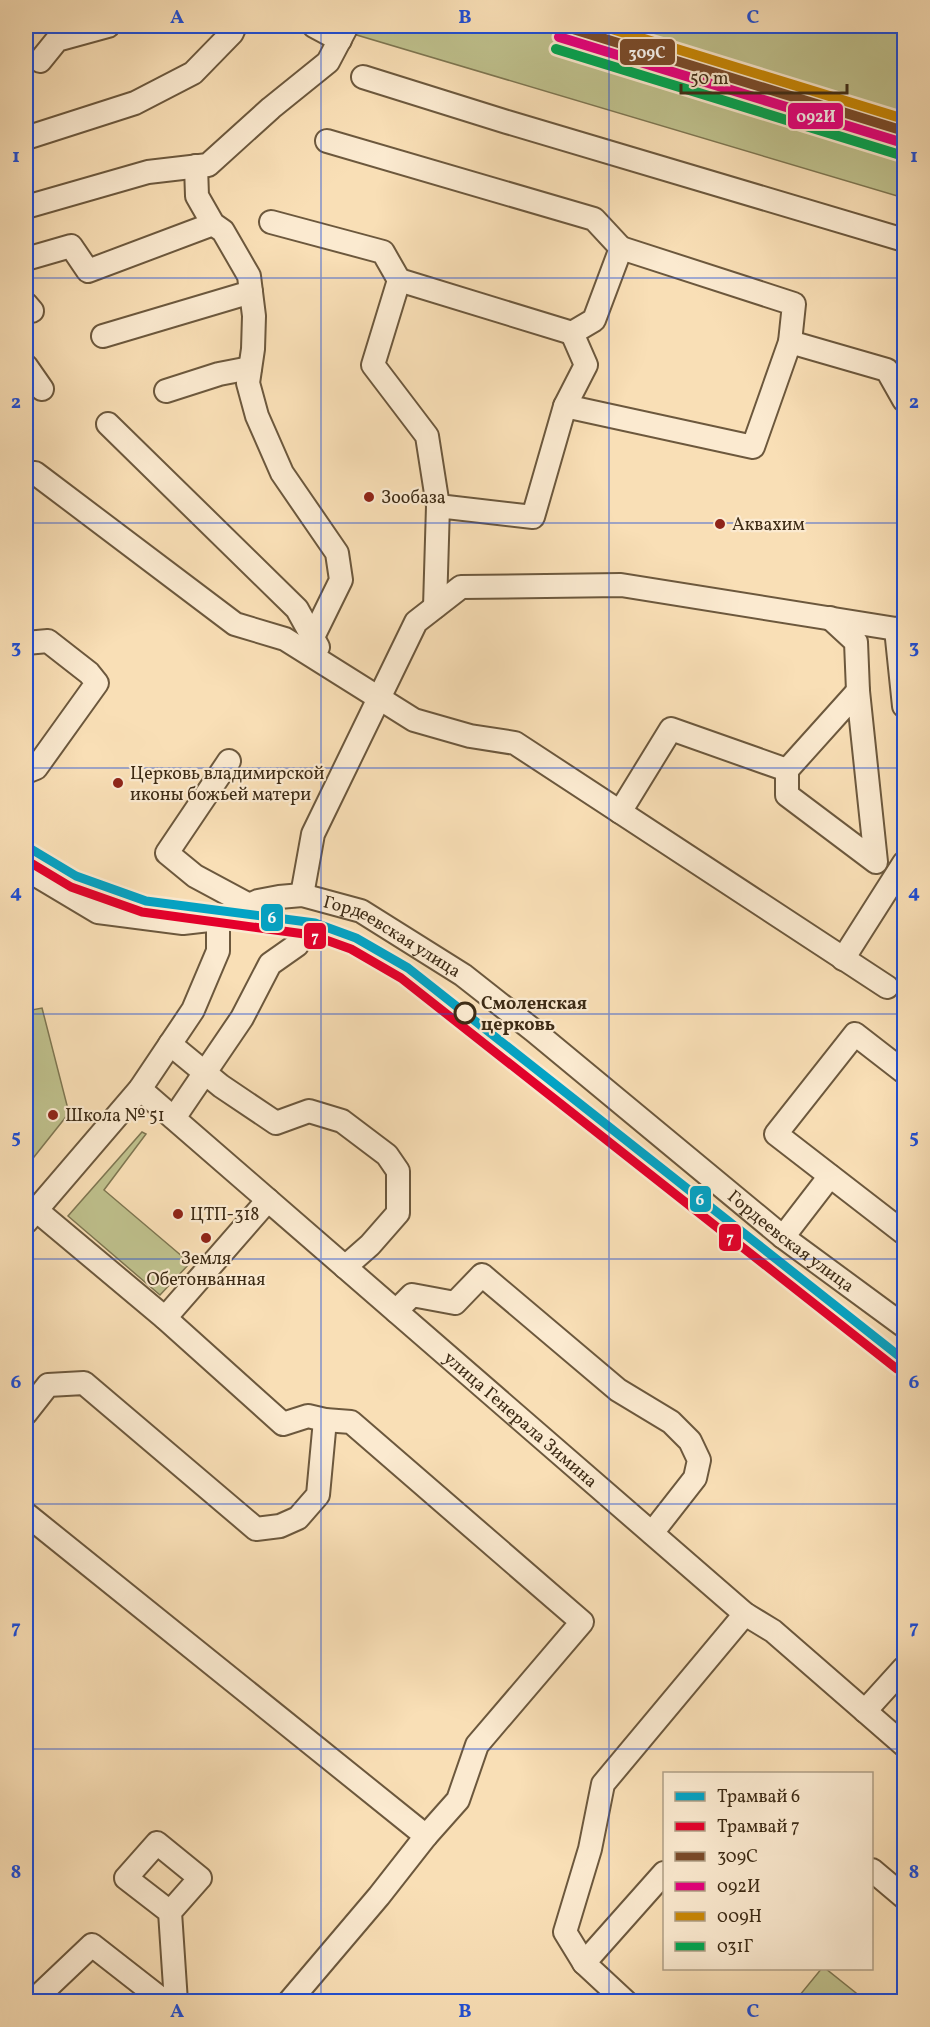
<svg xmlns="http://www.w3.org/2000/svg" width="930" height="2027" font-family="Vollkorn,serif">
	<style>
		.green { fill: #bfc18d; stroke: #7e7651; stroke-width: 1.5 }
		.lines { fill: none; stroke-linecap: round; stroke-linejoin: round }
		.minor-casing { stroke: #6c583d; stroke-width: 26 }
		.minor { stroke: #fbead0; stroke-width: 22 }
		.rail-1-casing { stroke: #fbead0; stroke-width: 15 }
		.rail-2-casing { stroke: #fbead0; stroke-width: 15 }
		.rail-3-casing { stroke: #fbead0; stroke-width: 15 }
		.rail-4-casing { stroke: #fbead0; stroke-width: 15 }
		.rail-1 { stroke: #7a4b2a; stroke-width: 10 }
		.rail-2 { stroke: #e5007d; stroke-width: 10 }
		.rail-3 { stroke: #c88705; stroke-width: 10 }
		.rail-4 { stroke: #00a651; stroke-width: 10 }
		.tram-1-casing { stroke: #fbead0; stroke-width: 14 }
		.tram-2-casing { stroke: #fbead0; stroke-width: 14 }
		.tram-1 { stroke: #03a3c5; stroke-width: 9 }
		.tram-2 { stroke: #e4002b; stroke-width: 9 }
		.grid { fill: none; stroke: #1d4ed8; stroke-width: 1.5; stroke-opacity: 0.55 }
		.poi-dot { fill: #8f2418; stroke: #fbead0; stroke-width: 2 }
		.stop-dot { fill: #fbead0; stroke: #3d2b15; stroke-width: 3 }
		.labels { text-anchor: middle; stroke-width: 4.5; stroke-linejoin: round; paint-order: stroke }
		.poi-label { font-size: 18px; fill: #3d2b15; stroke: #fbead0; text-anchor: start }
		.street-label { font-size: 18px; fill: #3d2b15; stroke: #fbead0 }
		.stop-label { font-size: 18px; font-weight: bold; fill: #3d2b15; stroke: #fbead0; text-anchor: start }
		.line-badge { stroke: #fbead0; stroke-width: 2 }
		.badge-label { font-size: 16px; text-anchor: middle; font-weight: bold; fill: #fff }
		.neatline { fill: none; stroke: #1d4ed8; stroke-width: 2 }
		.grid-label { font-size: 20px; text-anchor: middle; font-weight: bold; fill: #1d4ed8 }
	</style>
	<rect width="100%" height="100%" fill="#f9dfb6"/>
	<filter id="stains"><feTurbulence type="fractalNoise" baseFrequency=".00333" numOctaves="4"/><feColorMatrix values="0 0 0 0 .2 0 0 0 0 .09 0 0 0 0 .02 0 0 0 .5 -.17"/></filter>
	<radialGradient id="worn" r=".72"><stop offset=".6" stop-color="#630" stop-opacity="0"/><stop offset="1" stop-color="#630" stop-opacity=".3"/></radialGradient>
	<path class="green" d="M343,26H904V198L350,33Z
		M42,1008L69,1113L26,1167V1011Z
		M142,1132L146,1134L104,1190L190,1263L160,1295L68,1216Z
		M822,1968L826,1969L866,2001H795Z"/>
	<g class="lines">
		<defs>
			<g id="minor">
				<path d="M314,26L340,40"/>
				<path d="M40,61L57,40L108,26"/>
				<path d="M363,77L507,122L904,240"/>
				<path d="M26,138L135,103L193,73L232,33L235,26"/>
				<path d="M327,141L594,219L621,248"/>
				<path d="M196,166L197,196L213,224L223,231L249,276L254,316L253,349L248,383L257,416L282,473L337,553L341,580L313,637"/>
				<path d="M26,207L148,172L208,165L271,108L328,62L347,26"/>
				<path d="M271,222L383,252L399,280"/>
				<path d="M26,259L71,246L88,271L213,224"/>
				<path d="M26,304L32,311"/>
				<path d="M103,336L251,292"/>
				<path d="M790,342L887,370L904,400"/>
				<path d="M26,366L42,389"/>
				<path d="M166,391L219,374L250,368"/>
				<path d="M565,406L586,365L572,333"/>
				<path d="M108,424L297,609L318,647"/>
				<path d="M35,473L235,624L285,639L414,720L470,736L515,743L887,987"/>
				<path d="M435,607L438,506L427,436L373,365L399,280L572,333L594,320L621,248L794,304L790,342L753,447L565,406L533,517L438,506"/>
				<path d="M830,618L856,642L858,691"/>
				<path d="M896,629L904,706"/>
				<path d="M26,643L48,641L89,673L97,683L36,768L26,772"/>
				<path d="M229,761L167,853L195,876L249,905"/>
				<path d="M620,812L671,729L787,770L858,691L876,862L787,795V770"/>
				<path id="s1" d="M26,869L98,912L183,923L218,919L258,901L279,897L302,895L361,911L463,975L533,1030L783,1237L904,1326"/>
				<path d="M302,895L313,834L416,622L461,587L621,585L896,629L904,628"/>
				<path d="M843,959L904,863"/>
				<path d="M170,1044L221,1086L276,1123L309,1111L342,1121L387,1155L398,1171V1213L370,1245L345,1267"/>
				<path d="M904,1072L855,1034L776,1134L904,1233"/>
				<path id="s2" d="M140,1089L745,1614L773,1631L904,1745"/>
				<path d="M174,1118L242,1018L270,964L297,945"/>
				<path d="M36,1210L165,1318L283,1424L308,1416L325,1420L351,1422L582,1622L477,1745L458,1800L426,1836L379,1896L289,2002"/>
				<path d="M26,1222L140,1089L193,1010L218,951V919"/>
				<path d="M783,1237L830,1176"/>
				<path d="M396,1311L412,1295L455,1303L482,1275L618,1390L671,1422L690,1441L699,1460L695,1478L652,1533"/>
				<path d="M165,1318L268,1200"/>
				<path d="M26,1413L48,1385L84,1383L256,1529L280,1526L298,1518L318,1495L325,1420"/>
				<path d="M26,1514L426,1836"/>
				<path d="M865,1711L904,1668"/>
				<path d="M872,1870L904,1897"/>
				<path d="M170,1912L126,1878L157,1843L200,1878L170,1912L176,2002"/>
				<path d="M584,1963L565,1932L590,1849L603,1784L745,1614"/>
				<path d="M32,2002L92,1945L165,2002"/>
				<path d="M626,2002L584,1963L664,1873"/>
			</g>
		</defs>
		<use href="#minor" class="minor-casing"/>
		<use href="#minor" class="minor"/>
		<defs>
			<path id="rail-1" d="M563,26L904,131"/>
			<path id="rail-2" d="M559,37L900,142"/>
			<path id="rail-3" d="M602,26L904,119"/>
			<path id="rail-4" d="M556,49L897,154"/>
		</defs>
		<use href="#rail-1" class="rail-1-casing"/>
		<use href="#rail-2" class="rail-2-casing"/>
		<use href="#rail-3" class="rail-3-casing"/>
		<use href="#rail-4" class="rail-4-casing"/>
		<use href="#rail-1" class="rail-1"/>
		<use href="#rail-2" class="rail-2"/>
		<use href="#rail-3" class="rail-3"/>
		<use href="#rail-4" class="rail-4"/>
		<defs>
			<path id="tram-1" d="M26,846L76,876L146,901L315,923L356,938L408,968L904,1360"/>
			<path id="tram-2" d="M26,860L71,887L142,912L312,935L351,949L401,978L897,1369"/>
		</defs>
		<use href="#tram-1" class="tram-1-casing"/>
		<use href="#tram-2" class="tram-2-casing"/>
		<use href="#tram-1" class="tram-1"/>
		<use href="#tram-2" class="tram-2"/>
	</g>
	<path class="grid" d="M321,26V2002M609,26V2002M26,278H904M26,523H904M26,768H904M26,1014H904M26,1259H904M26,1504H904M26,1749H904"/>
	<g class="poi-dot">
		<circle cx="369" cy="497" r="6"/>
		<circle cx="720" cy="524" r="6"/>
		<circle cx="118" cy="783" r="6"/>
		<circle cx="53" cy="1115" r="6"/>
		<circle cx="178" cy="1214" r="6"/>
		<circle cx="206" cy="1238" r="6"/>
	</g>
	<circle class="stop-dot" cx="465" cy="1013" r="10"/>
	<g class="labels">
		<g class="poi-label">
			<text x="381" y="503">Зообаза</text>
			<text x="732" y="530">Аквахим</text>
			<text x="130" y="779">Церковь владимирской<tspan x="130" dy="21">иконы божьей матери</tspan></text>
			<text x="65" y="1121">Школа № 51</text>
			<text x="190" y="1220">ЦТП-318</text>
			<text x="206" y="1264" text-anchor="middle">Земля<tspan x="206" dy="21">Обетонванная</tspan></text>
		</g>
		<g class="street-label">
			<text dy="6" stroke="none"><textPath href="#s1" startOffset="393">Гордеевская улица</textPath></text>
			<text dy="6" stroke="none"><textPath href="#s1" startOffset="897">Гордеевская улица</textPath></text>
			<text dy="6" stroke="none"><textPath href="#s2" startOffset="504">улица Генерала Зимина</textPath></text>
		</g>
		<g class="stop-label">
			<text x="481" y="1009">Смоленская<tspan x="481" dy="21">церковь</tspan></text>
		</g>
	</g>
	<g class="line-badge">
		<rect x="619" y="38" width="57" height="28" rx="6" fill="#7a4b2a"/>
		<rect x="787" y="102" width="57" height="28" rx="6" fill="#e5007d"/>
		<rect x="260" y="903" width="24" height="29" rx="6" fill="#03a3c5"/>
		<rect x="303" y="922" width="24" height="28" rx="6" fill="#e4002b"/>
		<rect x="689" y="1185" width="23" height="28" rx="6" fill="#03a3c5"/>
		<rect x="718" y="1223" width="24" height="29" rx="6" fill="#e4002b"/>
	</g>
	<g class="badge-label">
		<text x="647" y="58">309С</text>
		<text x="816" y="122">092И</text>
		<text x="272" y="923">6</text>
		<text x="315" y="942">7</text>
		<text x="700" y="1205">6</text>
		<text x="730" y="1243">7</text>
	</g>
	<rect width="930" height="2027" fill="none" stroke="#f9dfb6" stroke-width="66"/>
	<rect x="663" y="1772" width="210" height="198" fill="#fbead0" stroke="#af9e85" stroke-width="1.5"/>
	<rect x="675" y="1792" width="30" height="9" fill="#03a3c5" stroke="#af9e85" stroke-width="1.5"/>
	<text x="717" y="1802" font-size="18" fill="#3d2b15">Трамвай 6</text>
	<rect x="675" y="1822" width="30" height="9" fill="#e4002b" stroke="#af9e85" stroke-width="1.5"/>
	<text x="717" y="1832" font-size="18" fill="#3d2b15">Трамвай 7</text>
	<rect x="675" y="1852" width="30" height="9" fill="#7a4b2a" stroke="#af9e85" stroke-width="1.5"/>
	<text x="717" y="1862" font-size="18" fill="#3d2b15">309С</text>
	<rect x="675" y="1882" width="30" height="9" fill="#e5007d" stroke="#af9e85" stroke-width="1.5"/>
	<text x="717" y="1892" font-size="18" fill="#3d2b15">092И</text>
	<rect x="675" y="1912" width="30" height="9" fill="#c88705" stroke="#af9e85" stroke-width="1.5"/>
	<text x="717" y="1922" font-size="18" fill="#3d2b15">009Н</text>
	<rect x="675" y="1942" width="30" height="9" fill="#00a651" stroke="#af9e85" stroke-width="1.5"/>
	<text x="717" y="1952" font-size="18" fill="#3d2b15">031Г</text>
	<path d="M681 84v9h166v-9" fill="none" stroke="#3d2b15" stroke-width="3"/>
	<text x="690" y="84" font-size="18" fill="#3d2b15" stroke="#fbead0" stroke-width="4.5" paint-order="stroke">50 m</text>
	<rect x="33" y="33" width="864" height="1961" class="neatline"/>
	<g class="grid-label">
		<text x="177" y="23">A</text>
		<text x="465" y="23">B</text>
		<text x="753" y="23">C</text>
		<text x="16" y="162">1</text>
		<text x="914" y="162">1</text>
		<text x="16" y="408">2</text>
		<text x="914" y="408">2</text>
		<text x="16" y="653">3</text>
		<text x="914" y="653">3</text>
		<text x="16" y="898">4</text>
		<text x="914" y="898">4</text>
		<text x="16" y="1143">5</text>
		<text x="914" y="1143">5</text>
		<text x="16" y="1388">6</text>
		<text x="914" y="1388">6</text>
		<text x="16" y="1633">7</text>
		<text x="914" y="1633">7</text>
		<text x="16" y="1878">8</text>
		<text x="914" y="1878">8</text>
		<text x="177" y="2017">A</text>
		<text x="465" y="2017">B</text>
		<text x="753" y="2017">C</text>
	</g>
	<rect width="100%" height="100%" filter="url(#stains)"/>
	<rect width="100%" height="100%" fill="url(#worn)"/>
</svg>
